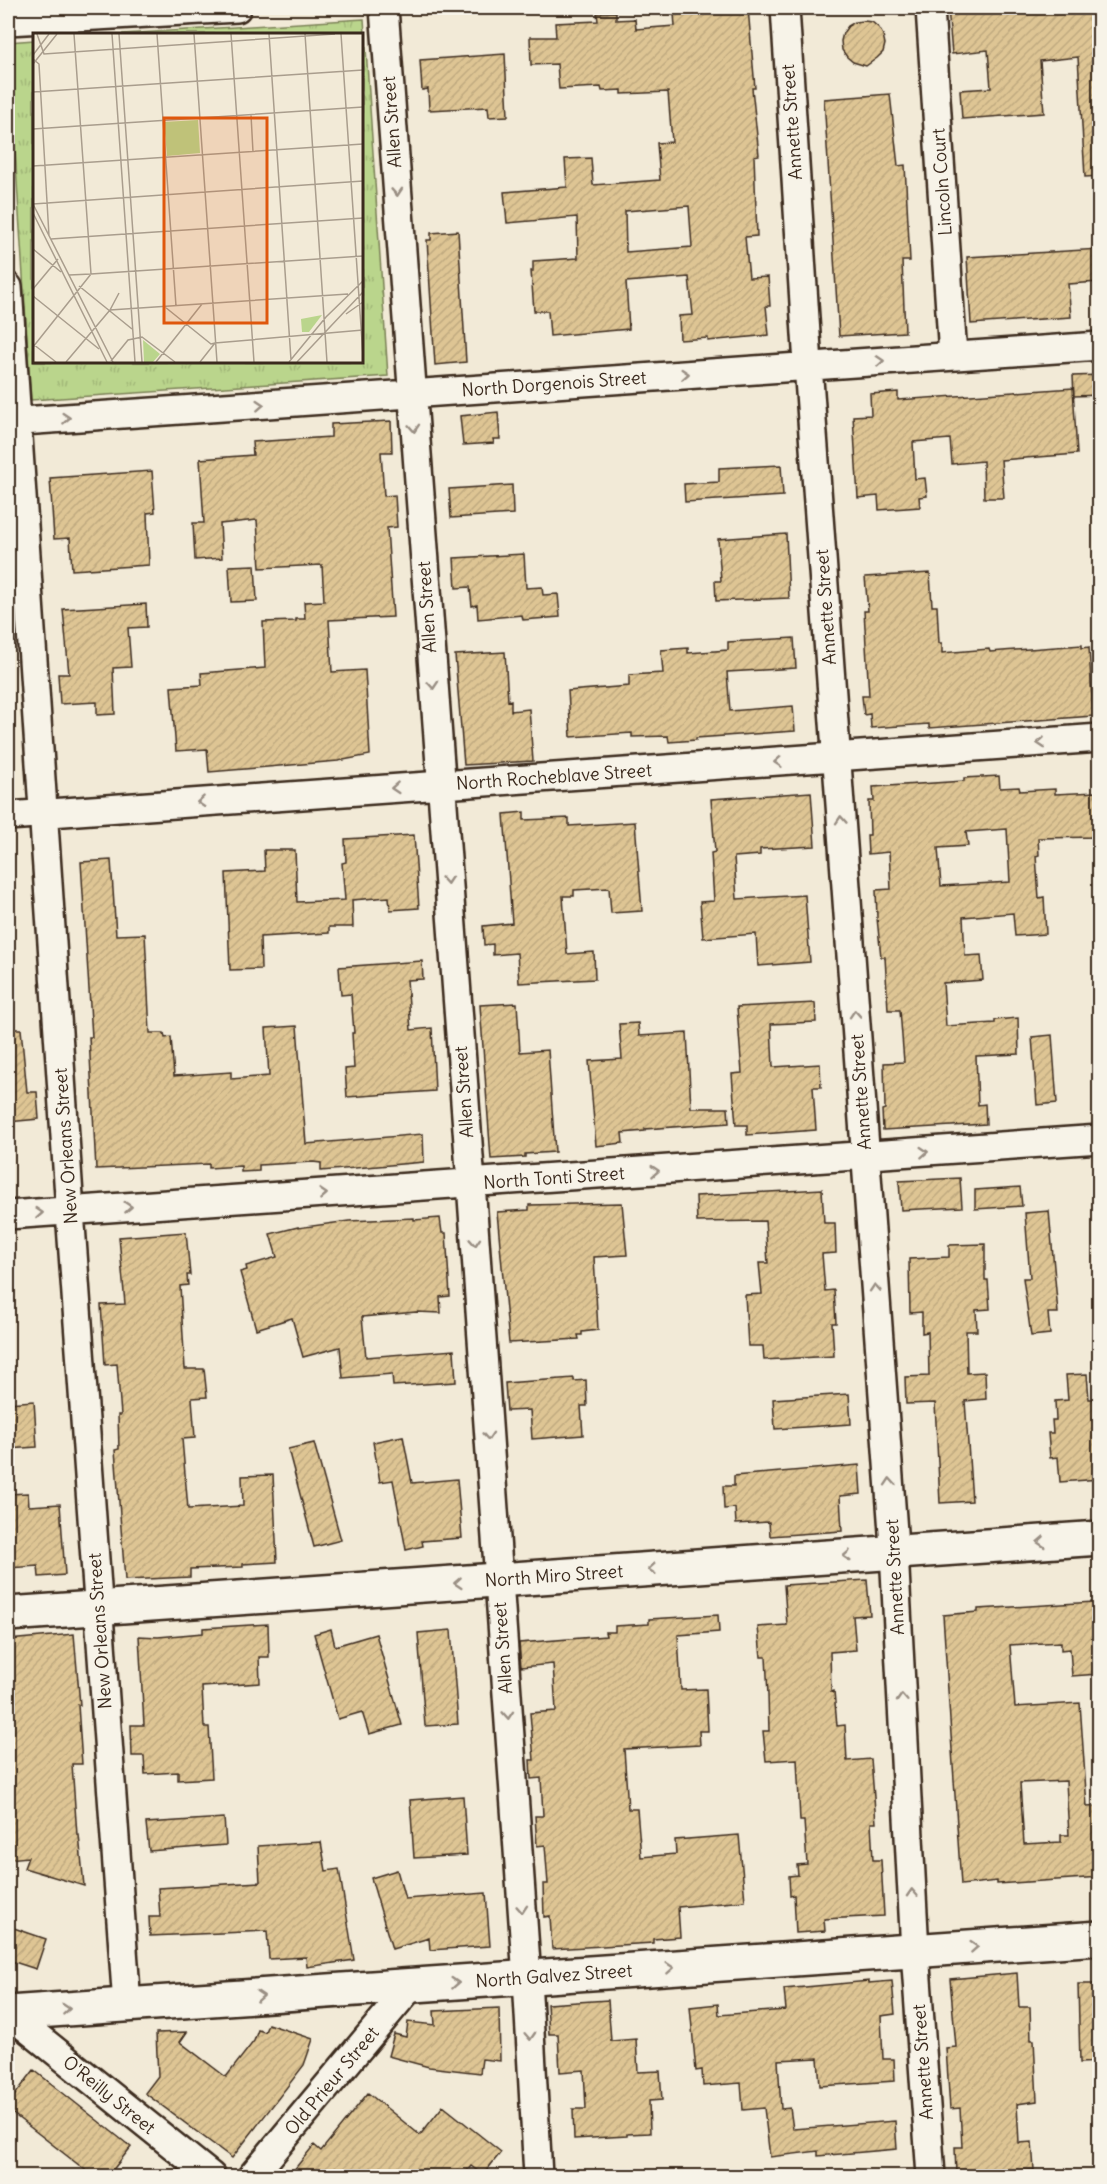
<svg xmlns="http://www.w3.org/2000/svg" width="1107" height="2184" font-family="Delius,sans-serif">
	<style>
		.grass { fill: url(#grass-tufts); stroke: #7a8055; stroke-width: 1.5 }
		.building { fill: url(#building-hatch); stroke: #3b2a1e; stroke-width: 1.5; fill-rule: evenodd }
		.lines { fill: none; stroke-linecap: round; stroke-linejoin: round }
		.minor-casing { stroke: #3b2a1e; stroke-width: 32 }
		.tertiary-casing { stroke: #3b2a1e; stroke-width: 38 }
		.minor { stroke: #f7f3e8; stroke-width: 27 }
		.tertiary { stroke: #f7f3e8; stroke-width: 33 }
		.oneway { stroke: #998e83 }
		.labels { text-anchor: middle; stroke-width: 4.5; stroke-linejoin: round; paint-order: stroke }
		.street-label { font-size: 18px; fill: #3b2a1e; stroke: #f7f3e8 }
		.inset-road { fill: none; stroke: #a99d8d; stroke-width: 1.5 }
		.view { fill: #df570d; fill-opacity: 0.15; stroke: #df570d; stroke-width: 3 }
		.inset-edge { fill: none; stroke: #3b2a1e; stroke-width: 3 }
	</style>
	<defs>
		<pattern id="grass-tufts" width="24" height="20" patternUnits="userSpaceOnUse" patternTransform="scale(1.5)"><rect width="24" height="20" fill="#bad58c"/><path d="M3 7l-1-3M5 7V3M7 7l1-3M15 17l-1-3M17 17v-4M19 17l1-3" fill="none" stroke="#a1b778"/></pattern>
		<pattern id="building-hatch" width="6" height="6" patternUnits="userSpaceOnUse" patternTransform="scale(1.5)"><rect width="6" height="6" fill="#dec594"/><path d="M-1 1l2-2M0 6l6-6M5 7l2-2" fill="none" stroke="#bfa97f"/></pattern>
	</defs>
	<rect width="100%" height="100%" fill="#f2ead7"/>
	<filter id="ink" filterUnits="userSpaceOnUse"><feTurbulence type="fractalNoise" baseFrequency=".0167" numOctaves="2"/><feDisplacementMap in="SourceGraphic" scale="12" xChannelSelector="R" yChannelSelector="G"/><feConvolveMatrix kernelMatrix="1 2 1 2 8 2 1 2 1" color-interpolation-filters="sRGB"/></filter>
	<g filter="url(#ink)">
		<path class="grass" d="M364,19L388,376L31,400L8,42L34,40V362H362V34H122Z"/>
		<path class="building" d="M748,8L755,88H752L759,155L754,156L757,236L745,237L749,278L768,277L770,306H766L769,335L708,341V338L680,340L679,316L693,315L689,277L626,282L629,329L550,336L548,311H534L531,271H533V261L578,258L577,217L507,223L504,192L567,187L565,159L591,158L593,185L660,180L657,143L672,142L668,92L622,94V90L602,91L601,87L559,89L557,64L531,65L530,37H556L555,23L598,21L597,13L616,12V20L635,19L636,29L675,26L674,14ZM689,206L692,247L626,252L625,211Z
			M948,8H1100V176L1085,177L1078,57L1040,61L1044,113L962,119L960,90L991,88L988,50L952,54Z
			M864,21L872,22L879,28L883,35L885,44L883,52L877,58L866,66L853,62L847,57L842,50L841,41L843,33L848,26L855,22Z
			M505,54L508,116L489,117L488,107L429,110L428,89L422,90L420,60Z
			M890,94L898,166L905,165L910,261H902L905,332L839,336L824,99Z
			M458,231L466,362L435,365L427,240H431V233Z
			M1100,249V282L1068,284L1071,317L971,324L967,257Z
			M1100,375V395L1074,396L1073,376Z
			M1073,388L1077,454L1001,460L1004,498H984L983,461L952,464L950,439L913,442L915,479L925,478L927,496L919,497L920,507L879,510L878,496L858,498L853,416L871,415L870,394L898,392V400Z
			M498,412L500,439H493L494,443L463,445L460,416Z
			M391,421L392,452H381L384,496L395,495L397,527L387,528L393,617L329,620L332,672L365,670L370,755L338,761L209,772L207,749L176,751L171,687L202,685L201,673L265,668L263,622L296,621V619H305L304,602L324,601L322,565L260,568L257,520L220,524L222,558L195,560L193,523H204L200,459L253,455L252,442L331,437V424Z
			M781,465L783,496L685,502L684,484L719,482V468Z
			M152,471L155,512L147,513L149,565L72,570L70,538L54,539L50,478Z
			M512,485L513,514L451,518L449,489Z
			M786,534L789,598L716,601L715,581H721L718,539Z
			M524,554L526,588L542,587L543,595L558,594L560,617L523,620L522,615L478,619L477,605L472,606L470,587L456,588L454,558Z
			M255,565L257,601L231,602L229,566Z
			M930,573L932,606H937L939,643H942V653L989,649L990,652L1082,645V648L1089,647L1093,716L929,728V724L871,728L870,714L864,715L862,696H869L864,611H868L865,577Z
			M146,604L147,627L128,628L131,667L113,668L115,714L97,715V702L60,704L58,674H69L63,609Z
			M794,638L796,668L727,672L730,711L793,706L795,731L696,738V740L669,742L668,736L632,737V733L571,737L568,691L629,686V675L663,673L661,650L688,648V653L728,650V642Z
			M505,652L508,701L511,700V711L529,709L533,761L464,765L455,655Z
			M999,776L1000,788L1019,787L1020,791L1055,789V794L1096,792L1099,837L1038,838L1039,855L1036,856L1039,898L1044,897L1046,934L1015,936L1013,913L963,917L965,956L981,955L983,980L943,983L946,1026L995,1023V1020L1018,1018L1019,1054L976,1056L978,1105L985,1104L986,1124L883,1130L882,1110L885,1109L884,1063L904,1062L900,1010H888L885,957H881L877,918L876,890L891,889L889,852L868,854L867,835H870L869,801H874L873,787L964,781V778ZM1007,829L1010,882L941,886L938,848L968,846L966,832Z
			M811,792L815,846L760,849V855L734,857L737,899L805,895L810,962L758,966L756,934L703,938L700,902L714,901L711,853L715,852L711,799Z
			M524,812V820L569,818V826L635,822L642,911L611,913L609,888L574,890V896H563L567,954L594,952L595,979L519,983L517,953L493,955V944L484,945L483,926L512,923L504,814Z
			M414,835L419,908L390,910L389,897L352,900L353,927H329V933L260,937L261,969L230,970L226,873L265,871L264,850H295L297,902L345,900L342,863L346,862L345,839Z
			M111,860L116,935L145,934L150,1033H164L165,1038L171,1037L174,1076L231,1072V1079L269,1076L266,1028L297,1026L306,1144L423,1134L424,1162L321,1171V1163L313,1162L259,1165V1171L241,1172V1166L209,1168V1164L96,1169L89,1037H92L81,862Z
			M422,961L423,979L407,980L411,1030L432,1028L435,1091L347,1097L345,1069L354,1068L352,1033H354L351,994L341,995L339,967Z
			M517,1003L520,1052L548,1050L555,1152L525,1154V1157L491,1159L480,1005Z
			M815,1003L816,1022L771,1024L773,1067L820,1064L821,1087H813L816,1130L747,1135V1125H736L732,1074L742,1073L737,1007Z
			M638,1023L639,1036L687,1033L691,1108H728L729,1123L645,1129V1131L622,1133L623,1143L596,1146L589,1061L622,1059L619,1024Z
			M8,1029H21L27,1092H37L39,1119L8,1122Z
			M1052,1035L1057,1103L1037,1105L1032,1037Z
			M960,1178L962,1207L901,1210L899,1181Z
			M1020,1187L1022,1206L975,1209V1190Z
			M822,1189L824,1223H835L836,1253L822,1254L825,1291L834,1290L836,1323H832L834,1356L764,1360L763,1346H748L745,1295L762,1294L759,1263H768L765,1221L697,1222L696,1196Z
			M622,1203L627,1255L594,1257L598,1330L582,1332V1335H578L579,1339L509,1343L497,1212L529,1210V1205Z
			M1049,1211L1058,1313H1048L1050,1334L1031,1336L1023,1278H1030L1025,1213Z
			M414,1218V1220L440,1218L442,1233H446L450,1296L440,1297L441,1313L416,1312L362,1317L366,1357L454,1350L456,1382L393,1386L392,1374L343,1378L340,1347L303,1357L292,1318L256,1329L240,1272L247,1270L246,1266L277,1257L270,1234L298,1227V1228L349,1221Z
			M186,1232L190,1275H187L188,1285L180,1286L185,1369H204L207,1397L192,1398L195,1438L182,1439L188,1509L243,1506L242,1476L273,1475L277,1562L243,1564V1567L190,1569V1577L125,1580L115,1450L119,1449L118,1415H121L117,1364L105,1365L101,1305L125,1304L119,1237Z
			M985,1244V1280H988L990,1309L976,1310L977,1331H966L967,1373L985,1372L986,1399L965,1401L972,1501L940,1503L935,1403L906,1404L905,1377L929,1376L928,1332L922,1333V1312L910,1313L909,1259L949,1257V1245Z
			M1087,1374L1089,1399H1100V1479L1060,1482L1058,1457L1050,1458L1048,1433H1053L1052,1420H1056L1055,1401L1068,1400L1066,1375Z
			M574,1378V1381L586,1380L587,1406H581L583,1435L532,1439L530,1410L507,1411L505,1383Z
			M849,1394L851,1424L775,1429L773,1399Z
			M34,1401L37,1447L8,1449V1403Z
			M403,1436L412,1483L457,1479L462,1538L422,1541L423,1546L406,1550L393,1480L380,1482L373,1442Z
			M314,1443L341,1540L314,1547L288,1449Z
			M859,1465L861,1494L840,1496L842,1531L770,1536L769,1522L736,1524L735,1508L724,1509L723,1486H734V1476Z
			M28,1493L29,1506L60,1504L65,1575L39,1577L38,1566L8,1568V1494Z
			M867,1580L870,1615L853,1616L856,1650L830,1652L831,1692L834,1691L837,1726L845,1725L847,1761L871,1759L876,1823H871L873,1860H881L884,1916L824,1919L825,1931L796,1933L794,1895L790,1896L789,1876L798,1875L797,1865L807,1864L804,1821H800L797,1759L766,1761L763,1731H769L768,1695L766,1657H761L758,1627L787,1625L784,1585Z
			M1094,1602L1099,1674L1072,1676L1070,1649L1061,1650V1642L1010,1645L1015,1707L1080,1703L1087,1807L1100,1806V1877L997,1884V1881L961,1885L943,1615L978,1612V1609ZM1066,1781L1069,1835H1061V1842L1024,1844L1020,1783Z
			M718,1615L719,1632L678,1635L681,1690L706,1689L708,1731H699L700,1745L624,1749L628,1809H637L641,1857L676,1854L675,1840L739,1835L745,1901L678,1907L680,1937L653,1939V1943L552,1949L550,1916L544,1917L543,1884H548L545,1845L537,1846L535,1816H543L541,1778L531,1779L530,1760H534L530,1713L556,1711L553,1664L521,1667L519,1643L606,1636L605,1632H615V1626L649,1624V1619Z
			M268,1624L269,1657H259L260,1683L202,1687L204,1727H209L212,1778L178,1780V1772L145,1774L144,1756H132L131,1725H144L139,1636L158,1637L203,1633V1628Z
			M331,1629L335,1646L376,1634L402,1725L369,1734L362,1712L338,1719L314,1634Z
			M451,1630L458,1724L425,1726L418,1633Z
			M74,1634L80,1705H78L82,1764H72L77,1835H79L84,1886L24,1868L28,1857L8,1859V1640Z
			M463,1796L467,1855L414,1858L410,1800Z
			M224,1818L226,1845L149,1851L146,1823Z
			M321,1842L326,1871L339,1869L354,1960L307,1967L306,1957L269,1959L267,1931L150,1936L149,1917H160L158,1888L260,1882L258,1846Z
			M397,1870L405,1899L486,1893L490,1946L430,1950L429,1938L392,1949L371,1878Z
			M8,1926L46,1939L36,1969L8,1960Z
			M1017,1973L1019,2007H1030L1031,2040H1034L1037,2101L1017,2104L1019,2143L1032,2142L1034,2170L956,2175L955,2147H962L960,2108L950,2109L946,2048L956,2047L950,1979Z
			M869,1981V1983L892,1981L895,2014L881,2016L883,2059H894L895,2081L820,2086L818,2058L778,2060L781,2109L790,2108L793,2129L895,2121L897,2149L818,2156V2151L770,2157L764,2108L743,2110L741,2083L703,2086L702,2070L696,2071L690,2007L718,2004L719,2015L786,2010L784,1989Z
			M1078,1984H1100V2062L1080,2063Z
			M608,2000L611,2041L636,2039L638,2072L660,2071L662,2100L649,2101L650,2133L627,2134V2136L574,2139L573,2109H586L584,2070L560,2072L558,2034H549L547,2004Z
			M499,2008L500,2061L482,2059L480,2073L429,2067L388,2056L394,2034L406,2037L408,2022L435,2025L434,2011Z
			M268,2024L313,2039L304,2065L232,2158L145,2093L158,2076L156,2033L187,2032L180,2042L226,2077L254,2041L258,2030L265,2032Z
			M34,2070L131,2147L108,2176H93L8,2110V2104Z
			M368,2093L420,2135L443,2106L501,2152L483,2175L471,2166L463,2176H289L314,2145L321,2151Z"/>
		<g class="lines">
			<defs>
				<path id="minor" d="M384,8L471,1183L527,1978L538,2176
					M785,8L808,365L893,1532L915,1951L931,2176
					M930,8L953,356
					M8,21L237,8
					M8,287L70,1211L127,2005
					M8,422L1100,346
					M8,816L1100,738
					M8,1215L1100,1139
					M8,2013L211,2176
					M252,2176L411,1986"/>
				<path id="tertiary" d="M8,1614L1100,1538
					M8,2013L1100,1938"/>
			</defs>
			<use href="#minor" class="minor-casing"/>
			<use href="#tertiary" class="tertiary-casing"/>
			<use href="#minor" class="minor"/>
			<use href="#tertiary" class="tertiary"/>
		</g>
		<defs><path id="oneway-chevron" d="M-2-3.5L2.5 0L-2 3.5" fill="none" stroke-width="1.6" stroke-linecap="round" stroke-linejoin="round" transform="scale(1.5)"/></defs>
		<g class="oneway">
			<use href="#oneway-chevron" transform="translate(397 192) rotate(86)"/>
			<use href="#oneway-chevron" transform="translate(880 361) rotate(-4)"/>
			<use href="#oneway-chevron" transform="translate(685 374) rotate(-4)"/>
			<use href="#oneway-chevron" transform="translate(260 405) rotate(-4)"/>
			<use href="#oneway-chevron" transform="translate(66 418) rotate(-4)"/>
			<use href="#oneway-chevron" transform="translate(414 428) rotate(86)"/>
			<use href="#oneway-chevron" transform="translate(433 685) rotate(86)"/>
			<use href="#oneway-chevron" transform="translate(1041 743) rotate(176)"/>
			<use href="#oneway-chevron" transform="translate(778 762) rotate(176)"/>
			<use href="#oneway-chevron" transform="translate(395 788) rotate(176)"/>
			<use href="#oneway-chevron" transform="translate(201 802) rotate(176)"/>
			<use href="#oneway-chevron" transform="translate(841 820) rotate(-94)"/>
			<use href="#oneway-chevron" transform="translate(447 880) rotate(86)"/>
			<use href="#oneway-chevron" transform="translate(855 1014) rotate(-94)"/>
			<use href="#oneway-chevron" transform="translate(924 1152) rotate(-4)"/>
			<use href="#oneway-chevron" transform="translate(655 1171) rotate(-4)"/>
			<use href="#oneway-chevron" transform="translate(323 1194) rotate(-4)"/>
			<use href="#oneway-chevron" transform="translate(128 1207) rotate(-4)"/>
			<use href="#oneway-chevron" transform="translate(39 1213) rotate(-4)"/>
			<use href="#oneway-chevron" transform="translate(475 1242) rotate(86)"/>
			<use href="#oneway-chevron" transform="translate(875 1288) rotate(-94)"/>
			<use href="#oneway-chevron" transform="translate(488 1436) rotate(86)"/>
			<use href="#oneway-chevron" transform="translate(890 1482) rotate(-94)"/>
			<use href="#oneway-chevron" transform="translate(1041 1542) rotate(176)"/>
			<use href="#oneway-chevron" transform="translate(847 1556) rotate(176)"/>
			<use href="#oneway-chevron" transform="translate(652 1569) rotate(176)"/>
			<use href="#oneway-chevron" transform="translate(458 1583) rotate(176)"/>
			<use href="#oneway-chevron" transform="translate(902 1698) rotate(-93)"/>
			<use href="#oneway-chevron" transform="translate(508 1715) rotate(86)"/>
			<use href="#oneway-chevron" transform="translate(912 1893) rotate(-93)"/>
			<use href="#oneway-chevron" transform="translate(522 1909) rotate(86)"/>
			<use href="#oneway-chevron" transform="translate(974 1947) rotate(-4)"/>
			<use href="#oneway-chevron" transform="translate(670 1968) rotate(-4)"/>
			<use href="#oneway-chevron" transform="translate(455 1983) rotate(-4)"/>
			<use href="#oneway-chevron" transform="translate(260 1996) rotate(-4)"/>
			<use href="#oneway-chevron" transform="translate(66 2009) rotate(-4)"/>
			<use href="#oneway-chevron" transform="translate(530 2036) rotate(87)"/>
		</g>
	</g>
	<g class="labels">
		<g class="street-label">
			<text transform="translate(392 122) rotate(-94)" y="6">Allen Street</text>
			<text transform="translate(792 122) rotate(-94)" y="6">Annette Street</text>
			<text transform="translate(942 182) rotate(-94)" y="6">Lincoln Court</text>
			<text transform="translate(554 384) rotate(-4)" y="6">North Dorgenois Street</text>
			<text transform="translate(427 607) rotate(-94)" y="6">Allen Street</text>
			<text transform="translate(826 607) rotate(-94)" y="6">Annette Street</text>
			<text transform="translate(554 777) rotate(-4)" y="6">North Rocheblave Street</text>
			<text transform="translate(464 1092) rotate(-94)" y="6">Allen Street</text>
			<text transform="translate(861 1092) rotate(-94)" y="6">Annette Street</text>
			<text transform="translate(66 1146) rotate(-94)" y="6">New Orleans Street</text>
			<text transform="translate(554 1178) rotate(-4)" y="6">North Tonti Street</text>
			<text transform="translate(554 1576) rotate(-4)" y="6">North Miro Street</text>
			<text transform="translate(895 1577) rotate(-93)" y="6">Annette Street</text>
			<text transform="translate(100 1631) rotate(-94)" y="6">New Orleans Street</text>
			<text transform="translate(503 1648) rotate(-94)" y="6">Allen Street</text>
			<text transform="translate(554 1976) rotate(-4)" y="6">North Galvez Street</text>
			<text transform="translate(923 2062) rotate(-94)" y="6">Annette Street</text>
			<text transform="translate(332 2081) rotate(-50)" y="6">Old Prieur Street</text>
			<text transform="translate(109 2095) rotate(39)" y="6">O'Reilly Street</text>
		</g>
	</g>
	<g transform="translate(33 33)">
		<rect width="330" height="330" fill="#f2ead7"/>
		<path d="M165,87L167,120L134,123L131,89ZM110,307L127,321L120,329H111Z" fill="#bad58c"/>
		<path d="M289,282L276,299H269L268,286Z" fill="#bad58c"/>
		<path class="inset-road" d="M4,1L11,21L302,1M79,1L102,329M86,1L109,329M124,1L143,273M161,1L184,329M198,1L221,329M236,1L258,327M272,1L294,329M308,1L330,323M0,22L16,1M0,26L6,31L16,203M0,31L24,1M0,59L330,37M218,82L220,119M0,96L330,74M0,133L330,111M0,171L330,148M0,171L80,329M0,180L74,329M18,206L330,185M0,216L28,239M36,242L58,241L41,1M46,253L99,296M0,256L25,226M0,263L66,316M132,274L178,311L182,310M77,277L86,260M313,281L330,269M182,310L330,297M0,311L23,329M0,314L58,241L330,223M78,328L95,307L109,304L142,329M33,329L77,277L315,261M123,329L169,271M167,329L182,310M256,329L293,284L330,248M264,329L330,259"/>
		<path class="view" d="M131,85H234V290H131Z"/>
		<rect width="330" height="330" class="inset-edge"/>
	</g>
	<rect width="1107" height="2184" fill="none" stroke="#f7f3e8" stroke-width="30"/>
	<rect x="15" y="15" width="1077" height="2154" fill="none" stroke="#3b2a1e" stroke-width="2" filter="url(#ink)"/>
</svg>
